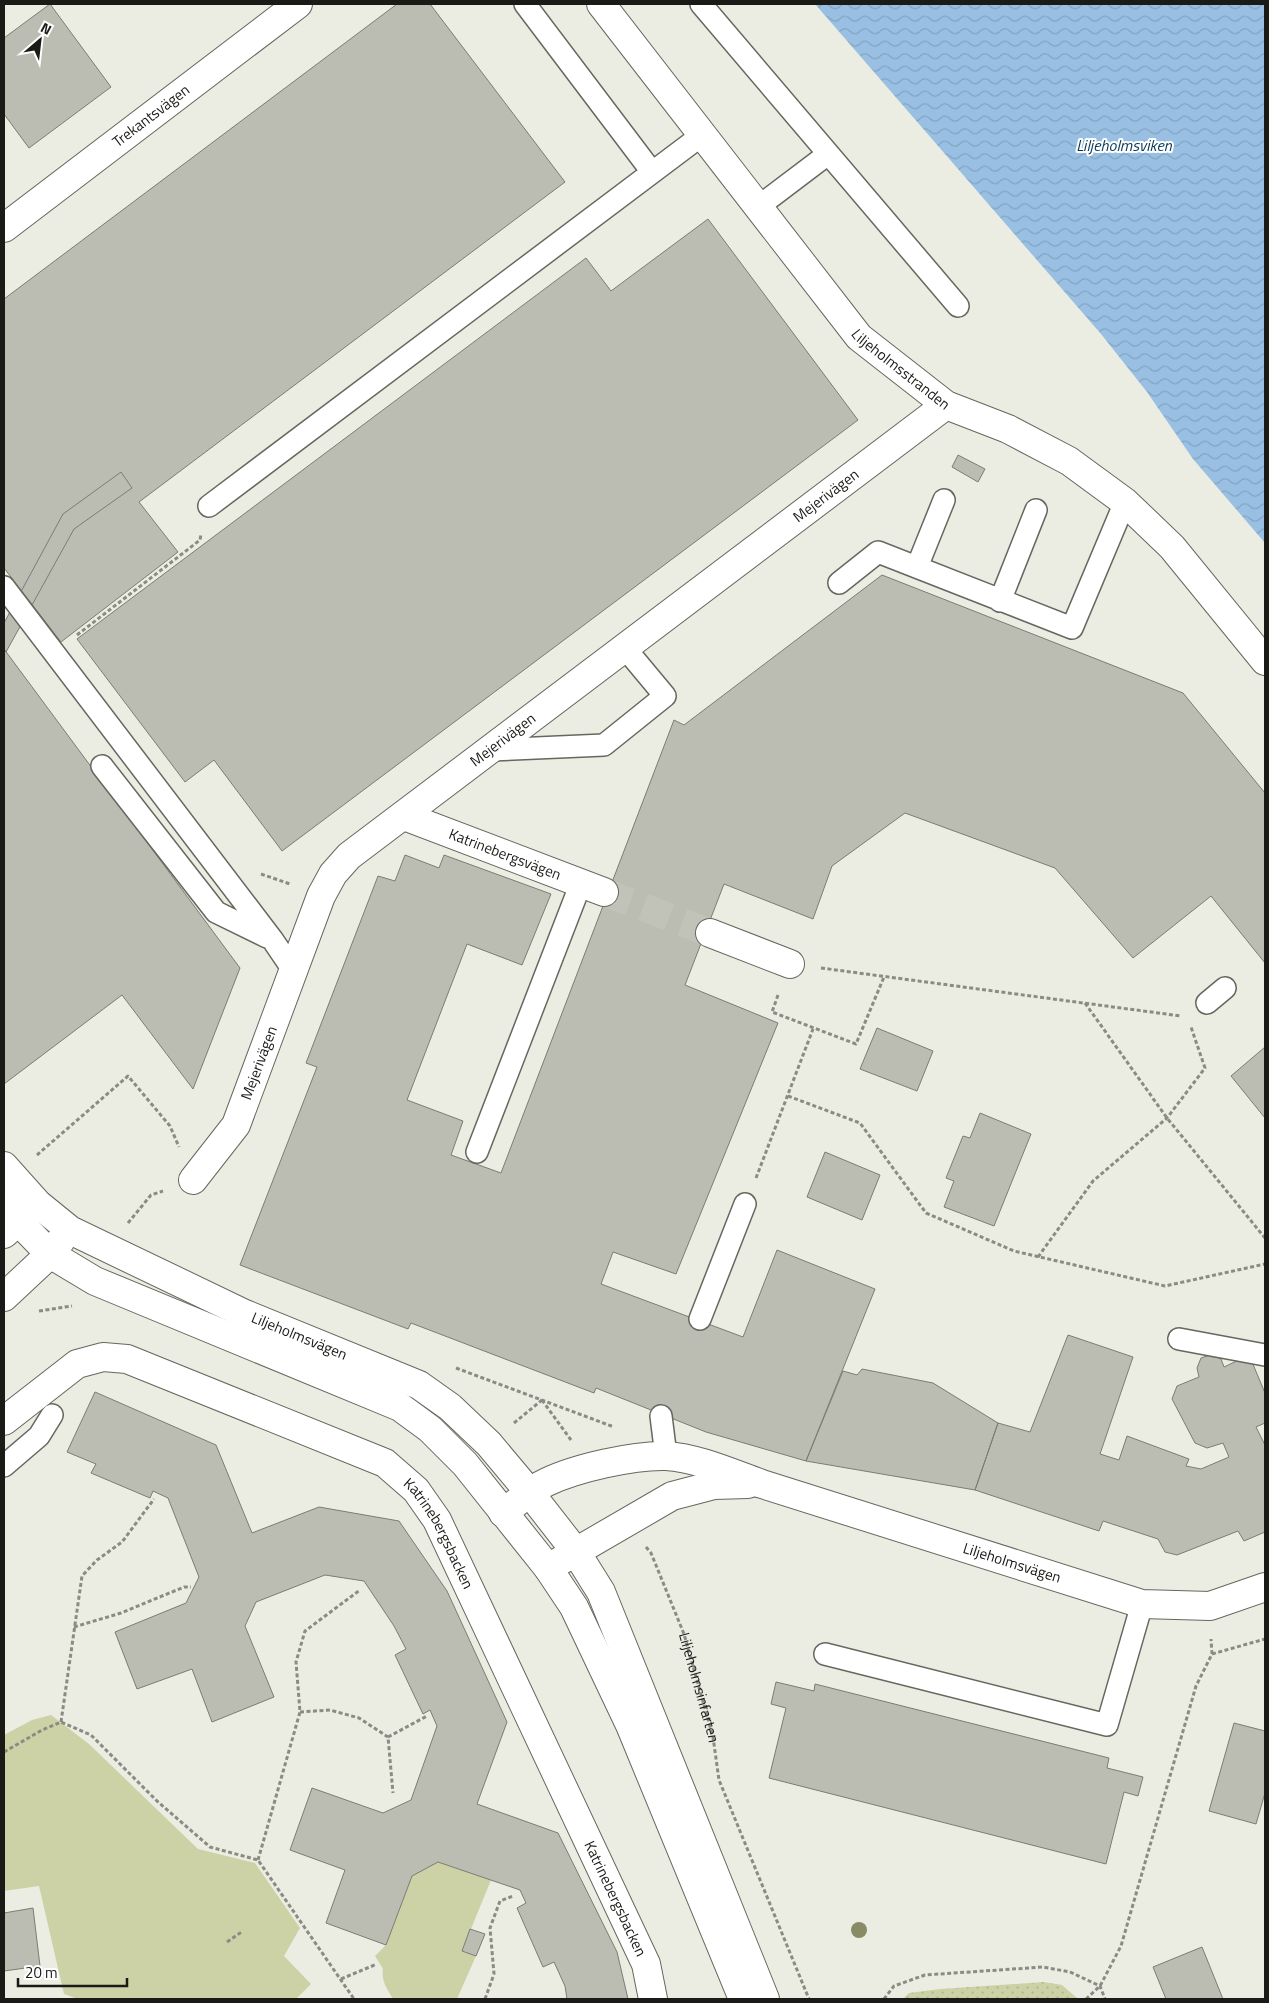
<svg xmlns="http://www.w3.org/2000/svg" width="1269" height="2003" font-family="'Titillium Web',sans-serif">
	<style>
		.grass { fill: url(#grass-dots) }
		.park { fill: #cdd2a6 }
		.water { fill: url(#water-waves) }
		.building { fill: #bbbcb2; stroke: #7b7c73 }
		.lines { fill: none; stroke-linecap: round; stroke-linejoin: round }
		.street-tunnel { stroke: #c1c3b9; stroke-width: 28; stroke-dasharray: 28 14; stroke-linecap: butt }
		.lane-casing { stroke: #66675e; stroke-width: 24 }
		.street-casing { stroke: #66675e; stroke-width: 30 }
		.secondary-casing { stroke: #66675e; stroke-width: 30 }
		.path { stroke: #8a8c84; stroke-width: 3; stroke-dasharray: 4 2.5; stroke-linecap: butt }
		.lane { stroke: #fff; stroke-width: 21 }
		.street { stroke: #fff; stroke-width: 28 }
		.secondary { stroke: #fff; stroke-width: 28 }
		.tree { fill: #888b66 }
		.labels { text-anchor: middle; stroke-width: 4; stroke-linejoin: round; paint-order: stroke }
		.street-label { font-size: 15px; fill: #1a1b17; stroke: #fff }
		.water-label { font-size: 16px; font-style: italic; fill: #083859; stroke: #fff }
	</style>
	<defs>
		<pattern id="grass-dots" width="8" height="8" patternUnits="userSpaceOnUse" patternTransform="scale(1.25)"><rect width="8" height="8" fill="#cdd2a6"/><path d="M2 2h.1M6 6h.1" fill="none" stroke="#afb48e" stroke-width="1.8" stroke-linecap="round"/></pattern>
		<pattern id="water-waves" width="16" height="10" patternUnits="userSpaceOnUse" patternTransform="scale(1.25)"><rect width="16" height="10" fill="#99c0e3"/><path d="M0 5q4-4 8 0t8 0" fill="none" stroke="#83a4c2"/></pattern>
	</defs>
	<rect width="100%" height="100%" fill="#ebede2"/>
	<path class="grass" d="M1044,1982L1062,1985L1077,1998L1076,1999H903L909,1993L940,1989Z"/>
	<path class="park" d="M51,1715L89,1744L198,1849L255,1863L300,1928L284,1956L311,1984L296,1999H78L64,1994L39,1886L4,1891V1735L32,1720Z
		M438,1862L491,1880L462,1951L476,1956L457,1999H393C387,1989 381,1981 383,1969L375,1956L386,1945L412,1876Z"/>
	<path class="water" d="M815,4H1265V543L1193,459L1147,392L1101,334Z"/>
	<path class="building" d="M50,4L111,87L29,148L4,114V38Z
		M397,4H430L565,182L139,502L178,552L61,642L4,568V299Z
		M708,219L858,420L282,851L214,760L185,782L77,639L586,258L611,291Z
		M958,455L985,469L978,482L952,467Z
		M121,472L132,488L74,529L6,652L4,649V623L63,514Z
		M882,575L1183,693L1265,793V963L1211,896L1133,958L1055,868L905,813L832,866L813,919L724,884L685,985L778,1023L676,1274L613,1252L601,1284L743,1337L777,1250L875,1289L806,1461L706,1432L596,1388L594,1393L411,1323L408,1329L240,1265L317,1067L306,1063L378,876L395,881L405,855L439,868L444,855L551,894L522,965L467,944L407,1100L463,1121L451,1155L501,1173L674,720L684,725Z
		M4,649L240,968L193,1089L122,995L4,1084Z
		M877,1028L933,1051L917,1091L860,1069Z
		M1265,1047V1118L1231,1076Z
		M980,1113L1031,1134L994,1226L944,1207L954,1181L946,1178L963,1136L970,1138Z
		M825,1152L880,1175L862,1220L807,1197Z
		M1068,1335L1133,1357L1100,1454L1119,1460L1127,1436L1189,1459L1186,1466L1201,1469L1229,1457L1223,1443L1207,1448L1195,1443L1172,1399L1177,1386L1199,1377L1197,1368L1201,1358L1213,1354L1221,1359L1224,1367L1241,1359L1252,1362L1265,1393V1423L1256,1427L1265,1445V1532L1244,1541L1238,1531L1177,1555L1165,1552L1158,1539L1103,1521L1099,1531L975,1490L998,1423L1030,1432Z
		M862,1369L933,1383L998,1423L975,1490L806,1461L843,1371L857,1375Z
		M95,1392L216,1445L252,1533L319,1507L399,1521L447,1591L507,1722L477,1804L558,1833L617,1952L628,1999H567L565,1986L554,1962L543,1967L517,1908L526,1903L520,1890L438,1862L412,1876L386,1945L326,1923L345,1870L290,1850L312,1788L383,1813L411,1800L437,1726L430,1710L423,1714L395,1655L406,1649L394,1626L364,1581L325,1575L256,1602L245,1626L274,1697L212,1722L192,1669L137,1689L115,1632L186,1603L199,1577L168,1498L153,1491L150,1498L91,1473L96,1464L67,1452Z
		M776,1682L814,1691L815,1684L1109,1758L1107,1768L1143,1777L1138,1796L1124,1792L1106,1864L769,1778L786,1708L771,1704Z
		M1234,1723L1265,1731V1793L1256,1824L1209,1811Z
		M33,1908L40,1966L4,1971V1913Z
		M470,1929L485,1934L476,1956L462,1951Z
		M1202,1947L1223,1999H1166L1153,1967Z"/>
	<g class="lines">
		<path class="street-tunnel" d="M604,892L710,933"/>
		<defs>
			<path id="lane" d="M525,4L652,172
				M701,4L958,306
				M758,207L828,154
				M209,506L702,135
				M917,567L944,500
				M839,583L878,552L1072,628L1125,502
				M4,587L272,939L293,970
				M1000,601L1036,510
				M490,750L604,745L665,696L625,648
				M102,766L216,912L267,937
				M1207,1003L1225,988
				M477,1152L581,883
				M700,1319L745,1204
				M1179,1339L1265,1355
				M661,1416L666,1456
				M4,1466L39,1436L52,1415
				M825,1654L1107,1725L1142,1604"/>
			<g id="street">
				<path id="s2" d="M601,4L859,337L946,405L1008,429L1069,461L1125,502L1172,547L1265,661"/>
				<path id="s3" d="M4,228L298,4"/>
				<path id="s4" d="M404,816L604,892"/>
				<path d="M710,933L790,964"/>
				<path id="s5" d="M193,1180L236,1125L321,896L333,874L349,856L946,405"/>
				<path d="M4,1234L35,1207"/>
				<path id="s6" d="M4,1421L77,1364L103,1357L127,1359L385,1463L416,1490L437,1520L646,1964L653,1999"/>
				<path id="s7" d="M503,1513C517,1503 531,1489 547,1482C576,1468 634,1455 666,1456C698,1458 731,1473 762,1484L1142,1604L1210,1606L1265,1587"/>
				<path d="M548,1568L672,1496L714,1485L748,1484"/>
			</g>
			<g id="secondary">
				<path id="s8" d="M4,1166L38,1204L70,1230L245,1314L419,1385L450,1407L489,1444L530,1493L576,1552L601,1592L765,1999"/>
				<path d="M4,1202L19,1222L50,1254L95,1281L400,1407L430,1429L465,1464L548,1568L574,1607L630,1725L743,1999"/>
				<path d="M4,1297L50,1254L61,1240"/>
			</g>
		</defs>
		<use href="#lane" class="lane-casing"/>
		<use href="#street" class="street-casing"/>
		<use href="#secondary" class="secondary-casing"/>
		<g class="path">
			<path d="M77,635L200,540L201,534"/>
			<path d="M261,874L290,884"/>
			<path d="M821,968L1181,1016"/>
			<path d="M778,995L772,1012L856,1044L884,977"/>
			<path d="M1085,1003L1167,1118L1265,1238"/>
			<path d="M788,1096L860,1123L926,1213L1014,1251L1165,1286L1265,1264"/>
			<path d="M37,1155L128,1076L170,1126L179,1147"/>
			<path d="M756,1178L813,1029"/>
			<path d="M128,1223L151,1195L163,1191"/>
			<path d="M1038,1257L1093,1181L1167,1118L1205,1068L1191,1027"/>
			<path d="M39,1311L72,1306"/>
			<path d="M456,1368L614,1427"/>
			<path d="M542,1400L571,1440"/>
			<path d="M514,1423L542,1400"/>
			<path id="s1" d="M646,1547L651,1553L684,1634L713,1737L719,1780L809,1999"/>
			<path d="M74,1627L121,1613L184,1587H191"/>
			<path d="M1212,1654L1265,1639"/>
			<path d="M300,1712L330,1710L359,1718L388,1737L393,1793"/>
			<path d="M61,1722L82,1576L97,1560L122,1542L154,1499"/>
			<path d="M388,1737L427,1716"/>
			<path d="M4,1752L42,1730L61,1722L91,1735L157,1801L210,1847L258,1860L354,1999"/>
			<path d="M258,1860L300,1712L296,1662L305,1631L360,1590"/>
			<path d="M227,1942L243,1931"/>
			<path d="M341,1979L377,1964"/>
			<path d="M485,1999L494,1974L490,1928L500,1901L513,1896"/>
			<path d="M884,1999L894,1986L925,1975L1043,1967L1070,1972L1100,1986L1105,1999"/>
			<path d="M1086,1999L1100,1986L1121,1946L1196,1686L1212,1654L1211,1639"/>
		</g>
		<use href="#lane" class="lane"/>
		<use href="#street" class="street"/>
		<use href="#secondary" class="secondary"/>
	</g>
	<circle class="tree" cx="859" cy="1930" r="8"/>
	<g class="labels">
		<g class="street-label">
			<text dy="5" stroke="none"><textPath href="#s3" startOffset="185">Trekantsvägen</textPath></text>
			<text dy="5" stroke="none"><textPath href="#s2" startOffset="474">Liljeholmsstranden</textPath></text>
			<text dy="5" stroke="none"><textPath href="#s5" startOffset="961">Mejerivägen</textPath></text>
			<text dy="5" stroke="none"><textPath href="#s5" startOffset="556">Mejerivägen</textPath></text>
			<text dy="5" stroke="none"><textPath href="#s4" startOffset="108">Katrinebergsvägen</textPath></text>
			<text dy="5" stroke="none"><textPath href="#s5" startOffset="136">Mejerivägen</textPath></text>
			<text dy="5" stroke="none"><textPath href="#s8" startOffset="345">Liljeholmsvägen</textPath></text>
			<text dy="5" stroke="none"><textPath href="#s6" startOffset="512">Katrinebergsbacken</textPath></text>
			<text dy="5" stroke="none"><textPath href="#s7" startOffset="539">Liljeholmsvägen</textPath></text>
			<text dy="5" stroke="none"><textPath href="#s1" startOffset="151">Liljeholmsinfarten</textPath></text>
			<text dy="5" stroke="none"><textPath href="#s6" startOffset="918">Katrinebergsbacken</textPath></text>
		</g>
		<g class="water-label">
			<text x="1124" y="151">Liljeholmsviken</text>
		</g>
	</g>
	<rect width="1269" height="2003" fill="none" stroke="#1a1b17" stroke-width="10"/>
	<g transform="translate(40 40) rotate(28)" stroke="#ffffff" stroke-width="4" paint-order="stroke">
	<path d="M0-4L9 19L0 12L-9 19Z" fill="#1a1b17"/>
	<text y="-8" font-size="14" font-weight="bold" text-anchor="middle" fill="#1a1b17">N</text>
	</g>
	<path d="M18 1978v8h109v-8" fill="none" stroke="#1a1b17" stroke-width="2.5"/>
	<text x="25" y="1978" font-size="15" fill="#1a1b17" stroke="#ffffff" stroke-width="4" paint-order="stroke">20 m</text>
</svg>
